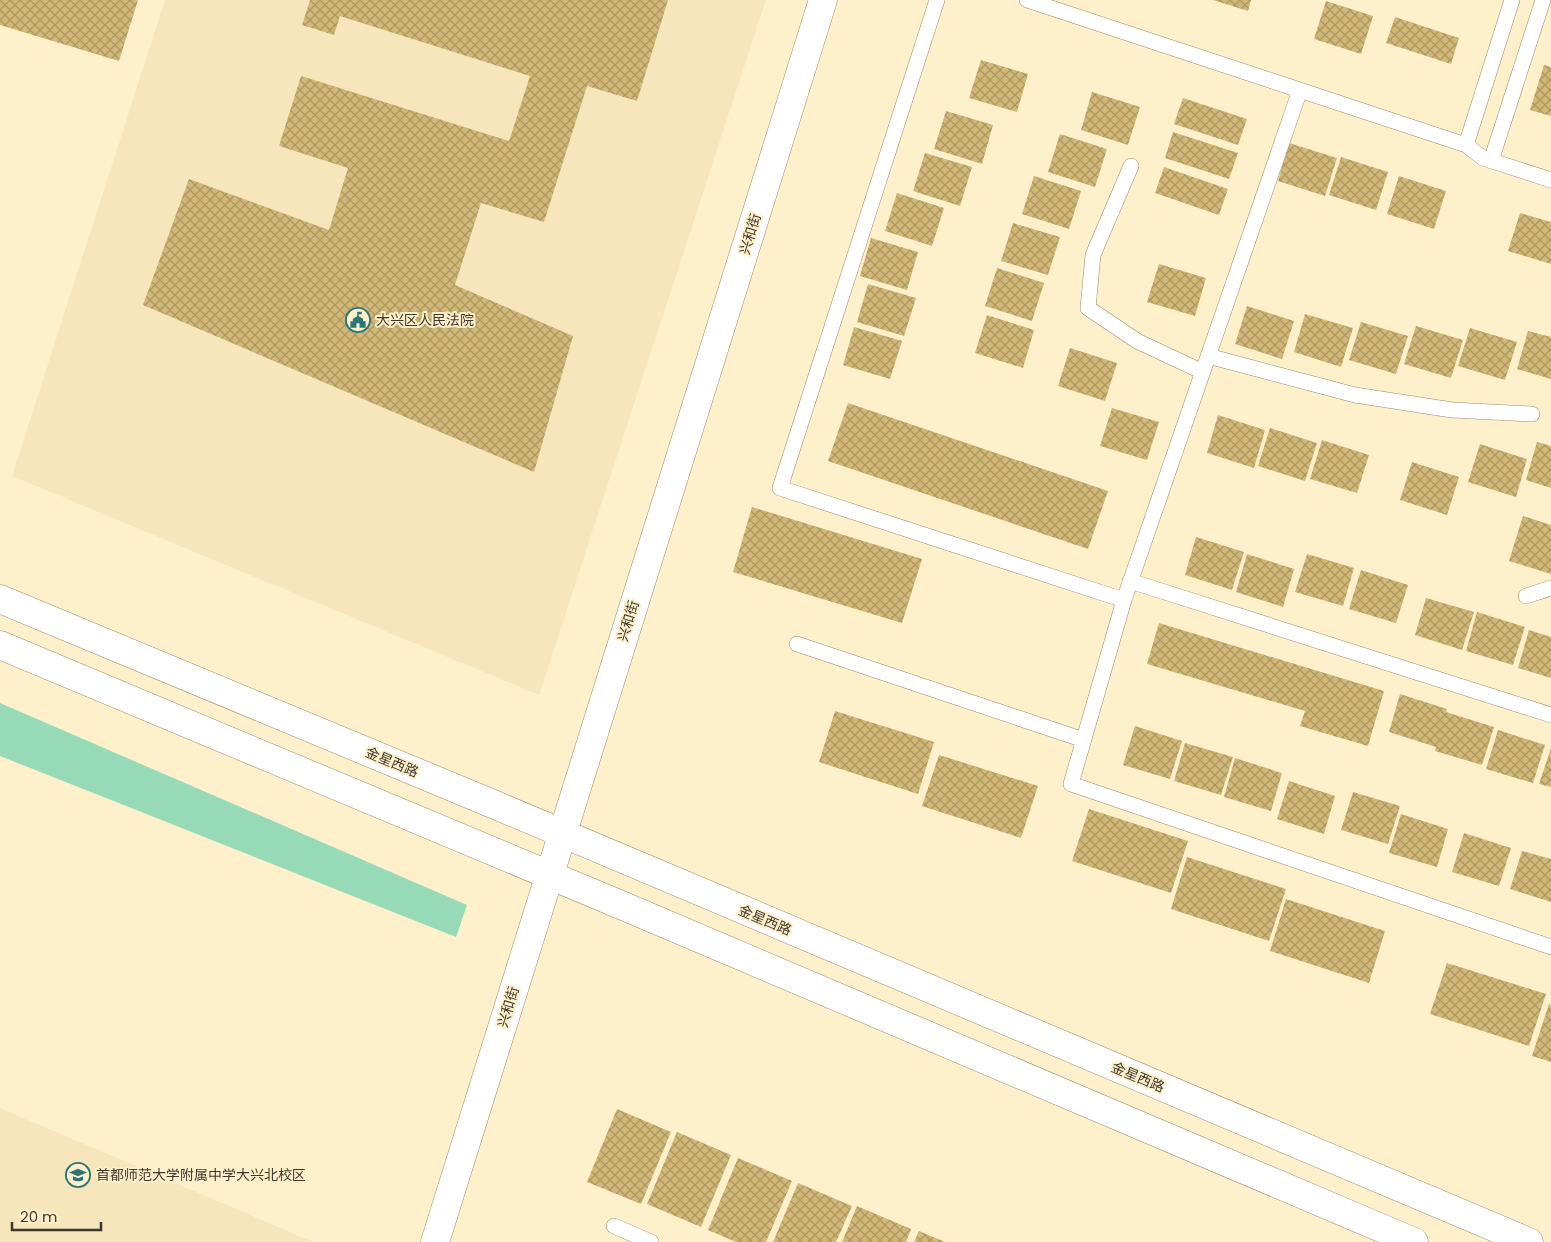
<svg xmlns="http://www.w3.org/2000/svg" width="1551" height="1242" font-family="Poppins,'Noto Sans SC',sans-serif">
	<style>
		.built { fill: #f7e5bb }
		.park { fill: #96dab7 }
		.building { fill: url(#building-cross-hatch) }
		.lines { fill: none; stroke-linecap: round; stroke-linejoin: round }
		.lane-casing { stroke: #998b6a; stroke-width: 16 }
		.secondary-casing { stroke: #998b6a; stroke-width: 29 }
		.primary-casing { stroke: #998b6a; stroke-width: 29 }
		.lane { stroke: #fff; stroke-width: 15 }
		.secondary { stroke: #fff; stroke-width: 28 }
		.primary { stroke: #fff; stroke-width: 28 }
		.labels { text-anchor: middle; stroke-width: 4; stroke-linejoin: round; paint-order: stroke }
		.street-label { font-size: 14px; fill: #3f392b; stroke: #fff0cc }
		.poi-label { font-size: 14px; fill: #3f392b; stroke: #fff0cc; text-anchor: start }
	</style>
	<defs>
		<pattern id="building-cross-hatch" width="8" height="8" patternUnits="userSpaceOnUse" patternTransform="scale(1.25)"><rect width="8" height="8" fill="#d2b877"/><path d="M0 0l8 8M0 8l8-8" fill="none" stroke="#ac9762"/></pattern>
	</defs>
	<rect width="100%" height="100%" fill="#fff0cc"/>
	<path class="built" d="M165,0H766L539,695L12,476Z
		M0,1108L313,1242H0Z"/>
	<path class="park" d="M0,703L467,905L456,937L0,756Z"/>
	<path class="building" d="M0,0H138L119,61L0,25Z
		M310,0H668L637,101L587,86L544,222L481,203L455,285L573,336L534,472L143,305L189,179L329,230L348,168L279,146L301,76L509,141L530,76L340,16L334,35L302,25Z
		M1213,0H1251L1248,11Z
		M1326,1L1373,16L1361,54L1314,39Z
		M1395,17L1459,38L1451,64L1386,43Z
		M981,60L1028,74L1017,112L969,98Z
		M1544,65L1551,67V116L1530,110Z
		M1092,92L1140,107L1128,145L1081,130Z
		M1183,98L1247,119L1238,145L1174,124Z
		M946,111L993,125L982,164L934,149Z
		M1173,132L1238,153L1229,179L1165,158Z
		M1060,134L1107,149L1095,187L1048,172Z
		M1289,143L1337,158L1325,196L1278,181Z
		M925,153L972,167L960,206L913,191Z
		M1341,157L1388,172L1376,210L1329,195Z
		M1164,167L1228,189L1219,215L1155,193Z
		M1034,176L1081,191L1069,229L1022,214Z
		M1399,176L1446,191L1434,229L1387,214Z
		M897,193L944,208L932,246L885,231Z
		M1520,213L1551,222V264L1508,251Z
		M1013,223L1060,237L1048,275L1001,261Z
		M871,238L918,252L907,290L860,276Z
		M1159,264L1206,278L1195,316L1147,302Z
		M997,268L1044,283L1032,321L985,306Z
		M868,284L916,298L904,336L857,322Z
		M1247,306L1294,321L1282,359L1235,344Z
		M1305,314L1353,328L1341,367L1294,352Z
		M987,315L1034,330L1023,368L975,353Z
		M1361,322L1408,336L1396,374L1349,360Z
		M1416,326L1463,340L1451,378L1404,364Z
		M854,327L902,341L890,379L843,365Z
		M1470,328L1517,342L1505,380L1458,366Z
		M1528,331L1551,337V379L1517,369Z
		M1070,348L1117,363L1105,401L1058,386Z
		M848,403L1108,491L1088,549L828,461Z
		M1112,408L1159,422L1147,460L1100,446Z
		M1218,415L1265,430L1254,468L1207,453Z
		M1270,428L1317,443L1305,481L1258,466Z
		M1322,440L1369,455L1357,493L1310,479Z
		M1537,442L1551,446V488L1526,480Z
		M1480,444L1527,459L1516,497L1468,482Z
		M1412,462L1459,477L1447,515L1400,500Z
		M752,507L922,559L902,623L733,572Z
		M1523,516L1551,525V574L1509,561Z
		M1196,537L1244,552L1232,590L1185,575Z
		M1247,554L1294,569L1283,607L1236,592Z
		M1307,554L1354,568L1343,606L1295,592Z
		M1361,570L1408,585L1396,623L1349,609Z
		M1426,598L1474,612L1462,650L1415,635Z
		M1477,612L1525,627L1513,665L1466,651Z
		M1159,623L1384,691L1368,746L1300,726L1305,711L1147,664Z
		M1529,630L1551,637V678L1518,668Z
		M1400,694L1447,709L1446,712L1494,727L1482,765L1435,751L1436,747L1389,732Z
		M835,711L934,742L918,794L819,762Z
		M1135,726L1182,741L1170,779L1123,765Z
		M1498,730L1545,745L1533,783L1486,769Z
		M1185,743L1233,757L1221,795L1174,781Z
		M1551,748V787L1539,784Z
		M939,755L1038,786L1021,838L922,806Z
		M1235,758L1282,773L1271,811L1224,797Z
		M1289,781L1335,796L1324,834L1277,819Z
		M1353,792L1400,806L1388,844L1341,830Z
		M1089,809L1188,841L1171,893L1072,861Z
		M1401,814L1448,829L1437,867L1389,853Z
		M1464,833L1511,848L1499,886L1452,872Z
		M1522,851L1551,859V902L1510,889Z
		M1187,857L1286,889L1269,941L1171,909Z
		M1286,899L1385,931L1369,983L1270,951Z
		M1447,963L1546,994L1529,1046L1430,1014Z
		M1549,1004L1551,1005V1062L1532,1056Z
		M617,1109L671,1132L641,1204L587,1182Z
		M677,1132L731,1155L701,1227L647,1204Z
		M738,1158L792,1181L766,1242H736L708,1230Z
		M798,1183L852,1206L836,1242H773Z
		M857,1206L911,1229L906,1242H842Z
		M919,1231L945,1242H914Z"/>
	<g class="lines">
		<defs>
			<path id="lane" d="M937,0L780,488L1124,600
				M1027,0L1466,145L1512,0
				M1300,90L1124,600L1071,784L1551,947
				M1466,145L1483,158L1551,180
				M1491,161L1543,0
				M1131,166L1093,255L1088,308L1137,341L1203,372
				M1208,356L1355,395L1452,410L1532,414
				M1130,581L1551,715
				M1526,596L1551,588
				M797,644L1084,740
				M614,1226L651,1242"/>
			<path id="secondary" d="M435,1242L823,0"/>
			<path id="primary" d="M0,599L493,804L1529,1242
				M0,645L621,905L1414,1242"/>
		</defs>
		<use href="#lane" class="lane-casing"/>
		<use href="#secondary" class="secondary-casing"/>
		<use href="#primary" class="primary-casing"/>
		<use href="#lane" class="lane"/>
		<use href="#secondary" class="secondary"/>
		<use href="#primary" class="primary"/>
	</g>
	<defs>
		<symbol id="civic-ring" viewBox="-11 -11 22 22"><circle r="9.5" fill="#fff0cc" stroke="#2a7577" stroke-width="1.5"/><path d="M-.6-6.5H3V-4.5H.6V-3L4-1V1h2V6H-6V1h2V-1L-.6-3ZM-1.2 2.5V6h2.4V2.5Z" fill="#2a7577"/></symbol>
		<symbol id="school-ring" viewBox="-11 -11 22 22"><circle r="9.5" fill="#fff0cc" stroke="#2a7577" stroke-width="1.5"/><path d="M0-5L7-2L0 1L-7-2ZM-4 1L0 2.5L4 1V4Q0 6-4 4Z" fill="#2a7577"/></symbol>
	</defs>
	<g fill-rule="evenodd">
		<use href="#civic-ring" x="344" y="306" width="28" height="28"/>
		<use href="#school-ring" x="64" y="1161" width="28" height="28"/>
	</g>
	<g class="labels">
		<g class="street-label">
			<text transform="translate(750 234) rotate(-73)" y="5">兴和街</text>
			<text transform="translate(628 621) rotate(-73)" y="5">兴和街</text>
			<text transform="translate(392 762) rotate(23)" y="5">金星西路</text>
			<text transform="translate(765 920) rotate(23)" y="5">金星西路</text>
			<text transform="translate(508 1007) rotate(-73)" y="5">兴和街</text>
			<text transform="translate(1138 1077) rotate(23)" y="5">金星西路</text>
		</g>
		<g class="poi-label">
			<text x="376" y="325">大兴区人民法院</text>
			<text x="96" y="1180">首都师范大学附属中学大兴北校区</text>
		</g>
	</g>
	<path d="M12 1222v8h89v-8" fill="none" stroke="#3f392b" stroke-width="2.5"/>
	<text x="20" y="1222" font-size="15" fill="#3f392b" stroke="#fff0cc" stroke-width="4" paint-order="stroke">20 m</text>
</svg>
